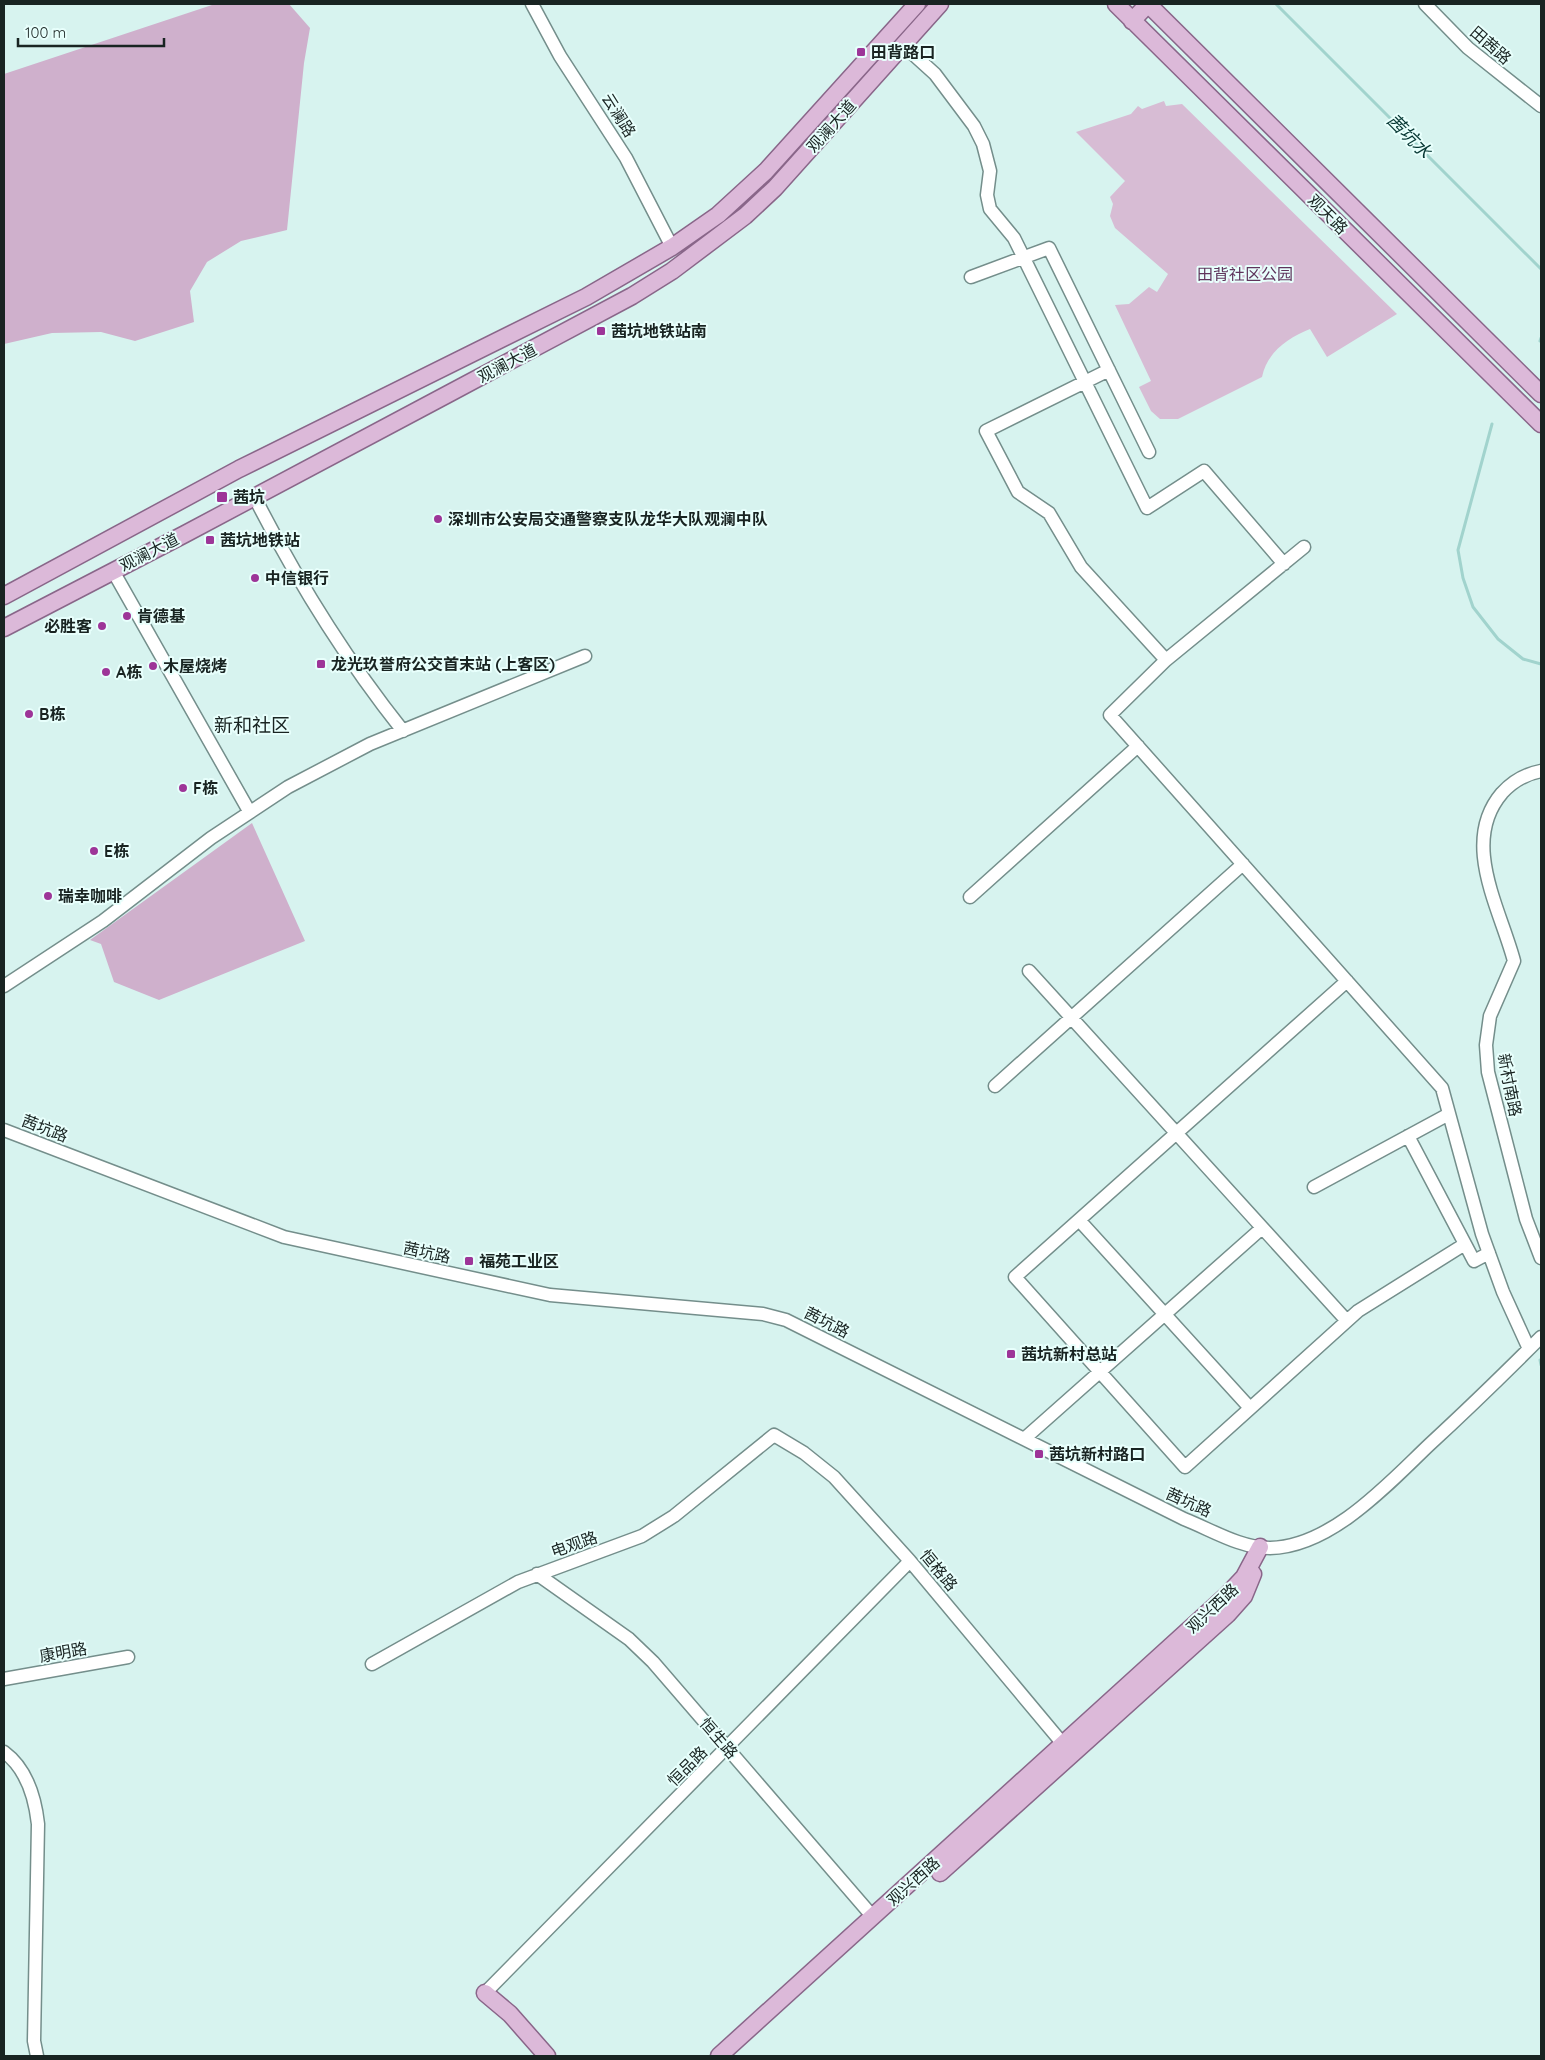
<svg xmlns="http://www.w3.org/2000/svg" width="1545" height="2060" font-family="Quicksand,'Noto Sans SC',sans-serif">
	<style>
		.green { fill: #d7bcd4 }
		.forest { fill: #cfb0cc }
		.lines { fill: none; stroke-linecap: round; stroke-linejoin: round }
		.stream { stroke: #a1d3cd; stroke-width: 3 }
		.minor-casing { stroke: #748e8b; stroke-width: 15 }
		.major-casing { stroke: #896689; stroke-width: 19 }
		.minor { stroke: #fff; stroke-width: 12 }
		.major { stroke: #dcb9d9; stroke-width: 16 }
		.poi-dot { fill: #9d3598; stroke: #e8fffc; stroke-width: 2 }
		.labels { text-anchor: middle; stroke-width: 4; stroke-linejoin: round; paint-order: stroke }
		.street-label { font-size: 16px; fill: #192422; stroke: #e8fffc }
		.poi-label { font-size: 16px; font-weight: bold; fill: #192422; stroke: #e8fffc; text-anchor: start }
		.park-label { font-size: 16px; fill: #5e345b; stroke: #e8fffc }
		.water-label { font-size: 18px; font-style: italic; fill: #063733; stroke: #e8fffc }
		.quarter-label { font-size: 19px; fill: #192422; stroke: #e8fffc }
	</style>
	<rect width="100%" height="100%" fill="#d7f3ef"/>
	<path class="green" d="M1164,101L1166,106L1182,104L1397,314L1327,357L1310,329C1288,338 1267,352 1262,377L1178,419H1160L1151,411L1139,387L1151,381L1115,305L1129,304L1149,287L1157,292L1168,274L1115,228L1110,216L1113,204L1110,197L1125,181L1076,132L1131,114L1138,106L1142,109Z"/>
	<path class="forest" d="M215,4H289L310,28L304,63L287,230L241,241L207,262L190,291L194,322L135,341L101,332L52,333L4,344V74Z
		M252,823L305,941L159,1000L114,982L101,944L90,940Z"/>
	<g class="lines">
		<path class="stream" d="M1276,4L1541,269
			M1540,341L1541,338
			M1492,424L1458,550L1463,578L1473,607L1498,639L1523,659L1541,664
			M1540,1360L1541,1365"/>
		<defs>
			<path id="minor" d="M532,4L560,56L626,158L672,247
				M1425,4L1468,48L1541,106
				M903,45L935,74L974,126L983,144L990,171L987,195L990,209L1014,238L1147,508L1204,471L1284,564
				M971,277L1049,248L1149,452
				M1109,370L986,431L1018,492L1049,513L1081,567L1166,660
				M254,496C296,579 345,658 403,731
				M1304,547L1166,660L1110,715L1442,1088L1482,1234L1503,1292L1529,1349
				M113,571L249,811
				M1541,771C1525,774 1513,781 1502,793C1460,842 1500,908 1514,961L1490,1016L1486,1045L1488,1072L1526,1219L1541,1258
				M970,897L1138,746
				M1029,971L1347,1321
				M1347,981L1015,1277L1185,1467L1358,1311L1465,1244
				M4,986L103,921L211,838L288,787L370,744L585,656
				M995,1086L1243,864
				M4,1130L284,1237L550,1295L763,1314L786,1320L1184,1519C1212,1530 1240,1548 1270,1548C1331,1547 1388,1484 1429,1445C1467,1410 1504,1374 1541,1337
				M1408,1136L1474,1261L1489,1253
				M1314,1187L1449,1114
				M1079,1220L1250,1408
				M1024,1439L1262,1228
				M537,1574L629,1639L653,1662L873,1917
				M372,1664L518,1582L642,1536L674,1516L774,1435L804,1453L834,1477L910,1561L1063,1744
				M4,1679L128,1657
				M4,1752C27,1769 35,1797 38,1824L34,2041L37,2056
				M485,1993L910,1561"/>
			<path id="major" d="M1116,4L1541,424
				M1132,21L1148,4L1541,394
				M4,596L239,469L586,297L672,247L718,215L766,171L917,4
				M4,628L185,534L450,393L632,296L672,271L745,216L775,188L940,4
				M940,1873L1228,1614L1244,1596L1253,1574
				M485,1993L510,2014L547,2056
				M719,2056L1227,1595L1244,1577L1260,1547"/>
		</defs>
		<use href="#minor" class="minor-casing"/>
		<use href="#major" class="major-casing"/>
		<use href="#minor" class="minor"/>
		<use href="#major" class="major"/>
	</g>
	<g class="poi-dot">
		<rect x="856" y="47" width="10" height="10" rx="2.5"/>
		<rect x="596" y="326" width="10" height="10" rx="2.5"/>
		<rect x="216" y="491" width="12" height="12" rx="2.5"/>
		<circle cx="438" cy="519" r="5"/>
		<rect x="205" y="535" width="10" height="10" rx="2.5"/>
		<circle cx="255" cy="578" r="5"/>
		<circle cx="127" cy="616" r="5"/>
		<circle cx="102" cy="626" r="5"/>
		<rect x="316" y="659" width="10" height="10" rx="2.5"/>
		<circle cx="153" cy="666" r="5"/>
		<circle cx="106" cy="672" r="5"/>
		<circle cx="29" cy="714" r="5"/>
		<circle cx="183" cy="788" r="5"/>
		<circle cx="94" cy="851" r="5"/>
		<circle cx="48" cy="896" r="5"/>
		<rect x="464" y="1256" width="10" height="10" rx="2.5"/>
		<rect x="1006" y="1349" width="10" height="10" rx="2.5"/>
		<rect x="1034" y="1449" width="10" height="10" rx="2.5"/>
	</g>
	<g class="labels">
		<g class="street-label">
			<text transform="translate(1491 45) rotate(41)" y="6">田茜路</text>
			<text transform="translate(619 115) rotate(58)" y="6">云澜路</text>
			<text transform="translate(831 126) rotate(-48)" y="6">观澜大道</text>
			<text transform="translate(1328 214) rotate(45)" y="6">观天路</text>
			<text transform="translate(507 363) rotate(-28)" y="6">观澜大道</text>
			<text transform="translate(149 552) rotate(-27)" y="6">观澜大道</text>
			<text transform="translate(1510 1085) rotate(79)" y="6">新村南路</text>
			<text transform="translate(45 1128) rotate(21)" y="6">茜坑路</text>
			<text transform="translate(427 1252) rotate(12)" y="6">茜坑路</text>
			<text transform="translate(827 1322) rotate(27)" y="6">茜坑路</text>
			<text transform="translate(1189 1502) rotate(24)" y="6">茜坑路</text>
			<text transform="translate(574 1544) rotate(-19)" y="6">电观路</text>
			<text transform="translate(939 1570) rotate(50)" y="6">恒格路</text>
			<text transform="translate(1212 1608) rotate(-43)" y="6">观兴西路</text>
			<text transform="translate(63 1652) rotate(-10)" y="6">康明路</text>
			<text transform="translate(719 1738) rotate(49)" y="6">恒生路</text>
			<text transform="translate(687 1766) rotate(-45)" y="6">恒品路</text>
			<text transform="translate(913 1881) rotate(-42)" y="6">观兴西路</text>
		</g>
		<g class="poi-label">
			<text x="871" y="58">田背路口</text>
			<text x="611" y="337">茜坑地铁站南</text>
			<text x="233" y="503">茜坑</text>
			<text x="448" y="525">深圳市公安局交通警察支队龙华大队观澜中队</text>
			<text x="220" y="546">茜坑地铁站</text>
			<text x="265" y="584">中信银行</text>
			<text x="137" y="622">肯德基</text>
			<text x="92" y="632" text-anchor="end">必胜客</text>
			<text x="331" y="670">龙光玖誉府公交首末站 (上客区)</text>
			<text x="163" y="672">木屋烧烤</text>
			<text x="116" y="678">A栋</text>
			<text x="39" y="720">B栋</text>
			<text x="193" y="794">F栋</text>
			<text x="104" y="857">E栋</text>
			<text x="58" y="902">瑞幸咖啡</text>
			<text x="479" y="1267">福苑工业区</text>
			<text x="1021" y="1360">茜坑新村总站</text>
			<text x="1049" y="1460">茜坑新村路口</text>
		</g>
		<g class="park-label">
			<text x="1245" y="280">田背社区公园</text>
		</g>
		<g class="water-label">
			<text transform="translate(1409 136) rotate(45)" y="6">茜坑水</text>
		</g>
		<g class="quarter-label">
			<text x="252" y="732">新和社区</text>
		</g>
	</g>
	<rect width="1545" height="2060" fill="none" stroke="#192422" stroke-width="10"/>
	<path d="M18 38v8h146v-8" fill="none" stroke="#192422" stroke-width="2.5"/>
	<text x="25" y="38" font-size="15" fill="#192422" stroke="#e8fffc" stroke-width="4" paint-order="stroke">100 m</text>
</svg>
